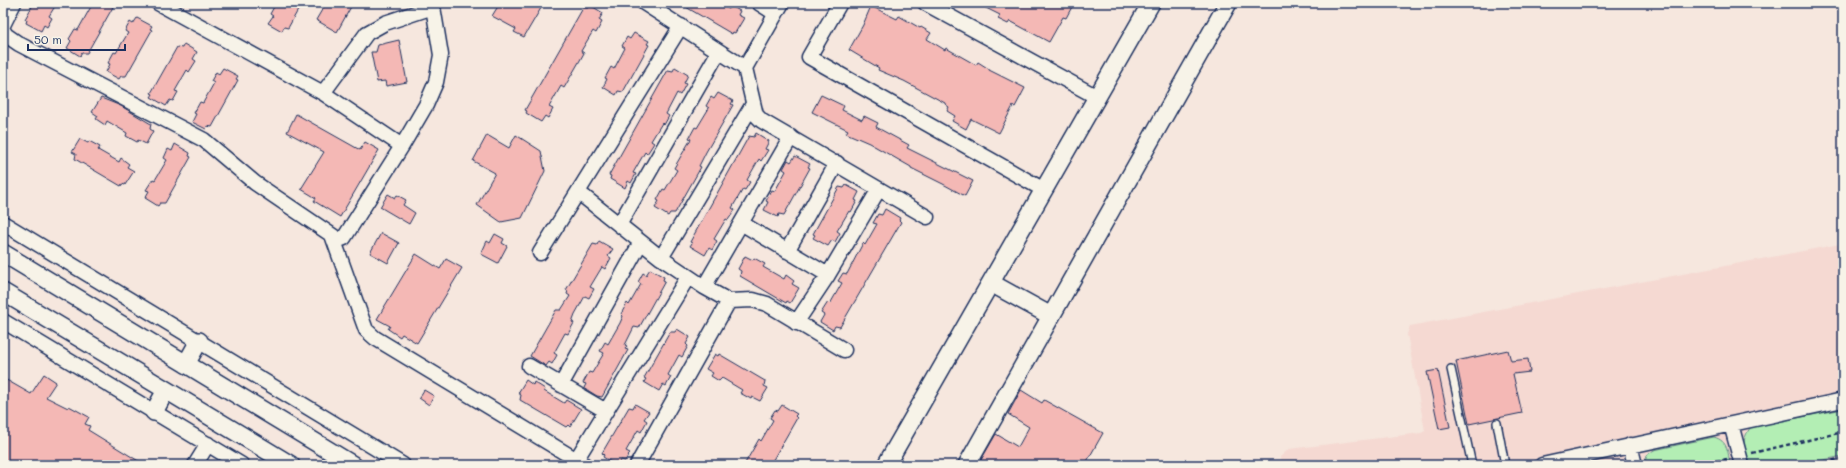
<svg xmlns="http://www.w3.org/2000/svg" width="1846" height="468" font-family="Mali,sans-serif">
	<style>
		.built { fill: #f5d9d2 }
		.green { fill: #b3eeb4; stroke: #678e89 }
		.building { fill: #f4b8b5; stroke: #1b2f5e }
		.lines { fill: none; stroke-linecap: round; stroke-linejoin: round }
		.service-casing { stroke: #1b2f5e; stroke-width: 10 }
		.minor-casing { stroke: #1b2f5e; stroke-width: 17 }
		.tertiary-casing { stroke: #1b2f5e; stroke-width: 20 }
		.path { stroke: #1b2f5e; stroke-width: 2.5; stroke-dasharray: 4 3; stroke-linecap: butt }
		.service { stroke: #f7f3e8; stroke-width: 7 }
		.minor { stroke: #f7f3e8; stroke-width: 14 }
		.tertiary { stroke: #f7f3e8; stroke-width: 17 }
	</style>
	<rect width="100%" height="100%" fill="#f6e7de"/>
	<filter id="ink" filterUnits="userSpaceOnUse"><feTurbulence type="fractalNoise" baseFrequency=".025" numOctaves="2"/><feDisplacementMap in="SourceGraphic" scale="8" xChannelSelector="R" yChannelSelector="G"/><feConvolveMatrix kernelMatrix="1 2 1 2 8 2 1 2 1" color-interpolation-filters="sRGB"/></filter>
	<g filter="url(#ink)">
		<path class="built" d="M1840,244L1843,246V465H1282L1280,457L1289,449L1421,433L1425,431L1407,334L1410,326Z"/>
		<path class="green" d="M1843,409V456L1798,465H1745C1743,452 1741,439 1751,427Z
			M1714,437C1728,441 1728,452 1730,465H1644L1647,455L1654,450Z"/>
		<path class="building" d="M34,3H57L49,16L52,18L47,27L44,25L41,31L26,23L27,20L25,19Z
			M93,3H107L113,7L87,53H82L80,56L67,48L71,41L69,39L75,29L78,30Z
			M276,3H302L288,28L284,27L282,31L268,23L273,16L270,14Z
			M326,3H353L337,32L316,20Z
			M500,3H544L524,37L514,32L516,29L492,16Z
			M679,3H718L729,9L731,6L740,11L738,15L744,18L735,33L733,32L732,34Z
			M976,3H1074L1066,18L1063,17L1049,42L1010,21L1008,24L998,19L1000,15Z
			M590,5L603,13L599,20L602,22L596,33L593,31L581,51L584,53L579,62L564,88L561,86L549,107L553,109L548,118L545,116L541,122L526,113L527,111L525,110L583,8H588Z
			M871,6L897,19L899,16L920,28L921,27L931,33L927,39L945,50L946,48L976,65L978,62L989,69V70L1025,88L1015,107L1013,106L999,133L971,119L966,129L952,121L955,116L947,111L949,107L945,104V103L904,81L878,70L879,68L849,50L863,25Z
			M137,18L152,26L150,29L152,30L126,76H121L119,79L106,72L110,64L108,63L114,52L116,53L128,33L125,31L130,22L133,24Z
			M634,33L649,41L647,44L649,45L623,92L618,91L616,95L603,87L607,79L605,78L611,67L614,69L625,48L622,46L627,37L630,39Z
			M399,40L407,82L386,86L385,81L377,82L371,52H376L378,45Z
			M184,44L197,52L193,59L196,61L189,72L187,70L175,91L178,92L173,101L170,100L166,106L151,97L153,94L151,93L177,47L182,48Z
			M675,67L688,75L684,83L686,84L680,95L677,93L666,114L669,116L664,125L662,123L651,141L654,143L647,154L645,152L633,173L636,174L631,183L628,181L625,188L610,179L611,176L609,175L668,70L673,71Z
			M223,68L238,76L236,79L238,80L212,127L207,126L206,129L192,122L196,114L194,113L200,102L203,103L214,83L211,81L216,72L219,74Z
			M718,93L733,101L731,104L733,105L706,152L699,166L701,167L675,213H670L668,216L655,208L659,201L657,200L663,189L665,190L677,170L674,168L691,139L689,138L695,127L697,128L709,108L706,106L711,97L714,99Z
			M821,95L844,106L842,110L862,120L864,116L878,123L876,127L909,145L907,148L973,181L965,196L943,184L911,168V167L869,143L846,133L848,130L812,112Z
			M101,98L121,106L151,124L150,129L153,131L146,144L138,140L137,142L126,136L127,133L107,121L105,125L96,119L98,116L92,112Z
			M296,114L360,150L365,142L379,150L340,217L314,201L316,198L301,189L324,152L287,132Z
			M756,133L769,141L765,149L768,150L761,161L759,159L747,180L750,182L745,190L743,189L732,208L735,210L728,220L726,219L714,239L717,241L712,250L709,248L705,255L690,246L692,243L690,242L749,136L754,137Z
			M487,135L509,148L516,135L541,151L545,171L522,218L501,222L477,205L495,173L473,161Z
			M80,139L88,143L89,141L100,147L98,150L119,162L121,158L129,164L127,167L134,171L125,185L122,184L121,186L75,159L76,154L72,152Z
			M175,144L190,153L189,156L191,157L165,203H160L158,206L145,198L149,191L146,190L153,179L155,180L167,160L164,158L168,149L172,151Z
			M795,156L810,164L808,167L810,168L784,215L779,214L778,217L764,210L768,202L766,201L772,190L775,191L786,171L783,169L788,160L791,162Z
			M846,185L859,192L855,200L857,201L851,212L849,211L837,231L840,233L835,242L832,240L828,246L813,238L815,235L813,234L839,187L844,188Z
			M388,194L395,198L397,195L406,200L403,205L415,213L409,224L380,207Z
			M885,209L900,218L899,220L901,222L840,327L835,326L833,330L820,322L824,315L821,313L828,302L830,304L842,283L838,281L843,273L847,274L863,243L865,245L877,224L873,223L878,214L882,215Z
			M381,233L399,243L388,263L370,253Z
			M495,234L504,239L502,243L507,246L498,263L481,254L487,241L490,243Z
			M599,241L613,249L608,256L611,258L605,269L602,267L590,287L594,289L589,298L585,296L575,314L572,322L574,323L568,334L565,333L554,353L557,355L552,364L549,362L546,366L530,356L556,310H561L570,296L567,294L568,291L566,290L593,244L597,245Z
			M416,254L440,269L446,259L462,268L417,343L402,334L400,337L388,329L390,326L377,319Z
			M745,256L753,260L754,258L765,264L763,267L784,279L786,275L794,281L792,284L799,288L790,303L787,301L786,303L740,276L741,271L738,269Z
			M650,269L664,277L663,280L665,281L639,328L634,327L625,345L627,346L625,349L628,350L602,397L597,396L584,388L586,384L583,383L589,372L592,373L604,353L600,351L605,342L608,344L620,323L623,316L621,314L627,303L629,305L641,284L638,282L643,273L646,275Z
			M677,329L690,337L686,344L688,346L682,357L679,355L668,375L671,377L666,386L663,384L659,391L644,382L646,379L644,378L670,332H675Z
			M1508,350L1511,361L1528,359L1530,372L1513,374L1522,413L1469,424L1456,361Z
			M715,354L718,356L719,354L765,381L764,386L768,388L760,401L752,397L751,399L740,393L742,390L722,378L719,381L711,376L713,373L706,369Z
			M1438,370L1450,427L1439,429L1427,372Z
			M44,374L56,382L46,397L68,408L69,406L89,417L85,424L90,426L88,430L145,465H3V378L31,394Z
			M526,380L533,385L534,382L545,389L544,391L564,403L566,400L581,409L570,427L568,425L566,427L520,400L521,395L518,393Z
			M424,390L434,396L429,405L419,398Z
			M1021,390L1042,403L1044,400L1103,433L1085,465H978L996,434L1018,447L1029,427L1008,414Z
			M635,404L649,412L644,419L647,421L641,432L638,430L626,451L630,453L625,461L621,460L618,465H616L603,457L604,455L602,453L629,407L633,408Z
			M782,405L797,414L795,416L797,418L770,465H744L759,439L761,441L773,420L770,418L775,410L778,411Z"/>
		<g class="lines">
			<defs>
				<path id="service" d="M1451,369L1472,465
					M1497,423L1505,465"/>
				<path id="minor" d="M158,3L323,93L402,146
					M644,3L745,68
					M759,3L776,14
					M782,3L745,68L756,115L762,121L927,217
					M840,3L809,57L1044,190
					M925,3L1097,97
					M3,25L14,3
					M3,30L6,35L19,44L204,140L255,183L339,240L344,238L402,146L426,105L436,82L441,55L433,7
					M323,93L367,33L385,23L433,7L435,3
					M578,192L661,258L704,287L729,301L753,300L767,304L844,350
					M3,223L403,465
					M741,223L828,275
					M619,225L719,51
					M333,238L366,330L375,338L585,465
					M787,251L837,163
					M540,253L681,26
					M661,258L753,104
					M704,287L791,137
					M3,321L242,465
					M796,323L828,275L879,189
					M529,366L606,411
					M561,385L641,242
					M1731,424L1742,465
					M1630,445L1635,465
					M576,460L688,277
					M195,465L208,444
					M637,465L729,301
					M1542,465L1843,400"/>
				<path id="tertiary" d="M3,253L353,465
					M991,283L1051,316
					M3,292L291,465
					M186,364L199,341
					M154,412L166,390
					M886,465L1151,3
					M967,465L1228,3"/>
			</defs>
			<use href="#service" class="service-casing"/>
			<use href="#minor" class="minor-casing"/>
			<use href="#tertiary" class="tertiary-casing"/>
			<path class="path" d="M1752,453L1843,432
				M1696,465L1727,459
				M1812,465L1843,458"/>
			<use href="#service" class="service"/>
			<use href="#minor" class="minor"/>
			<use href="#tertiary" class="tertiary"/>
		</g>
	</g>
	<rect width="1846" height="468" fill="none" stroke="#f7f3e8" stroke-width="16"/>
	<rect x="8" y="8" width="1830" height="452" fill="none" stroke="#1b2f5e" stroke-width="1.5" filter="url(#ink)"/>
	<path d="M28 44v6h97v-6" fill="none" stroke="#1b2f5e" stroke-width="2"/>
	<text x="34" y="44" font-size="12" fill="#1b2f5e" stroke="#f7f3e8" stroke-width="3" paint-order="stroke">50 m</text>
</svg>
